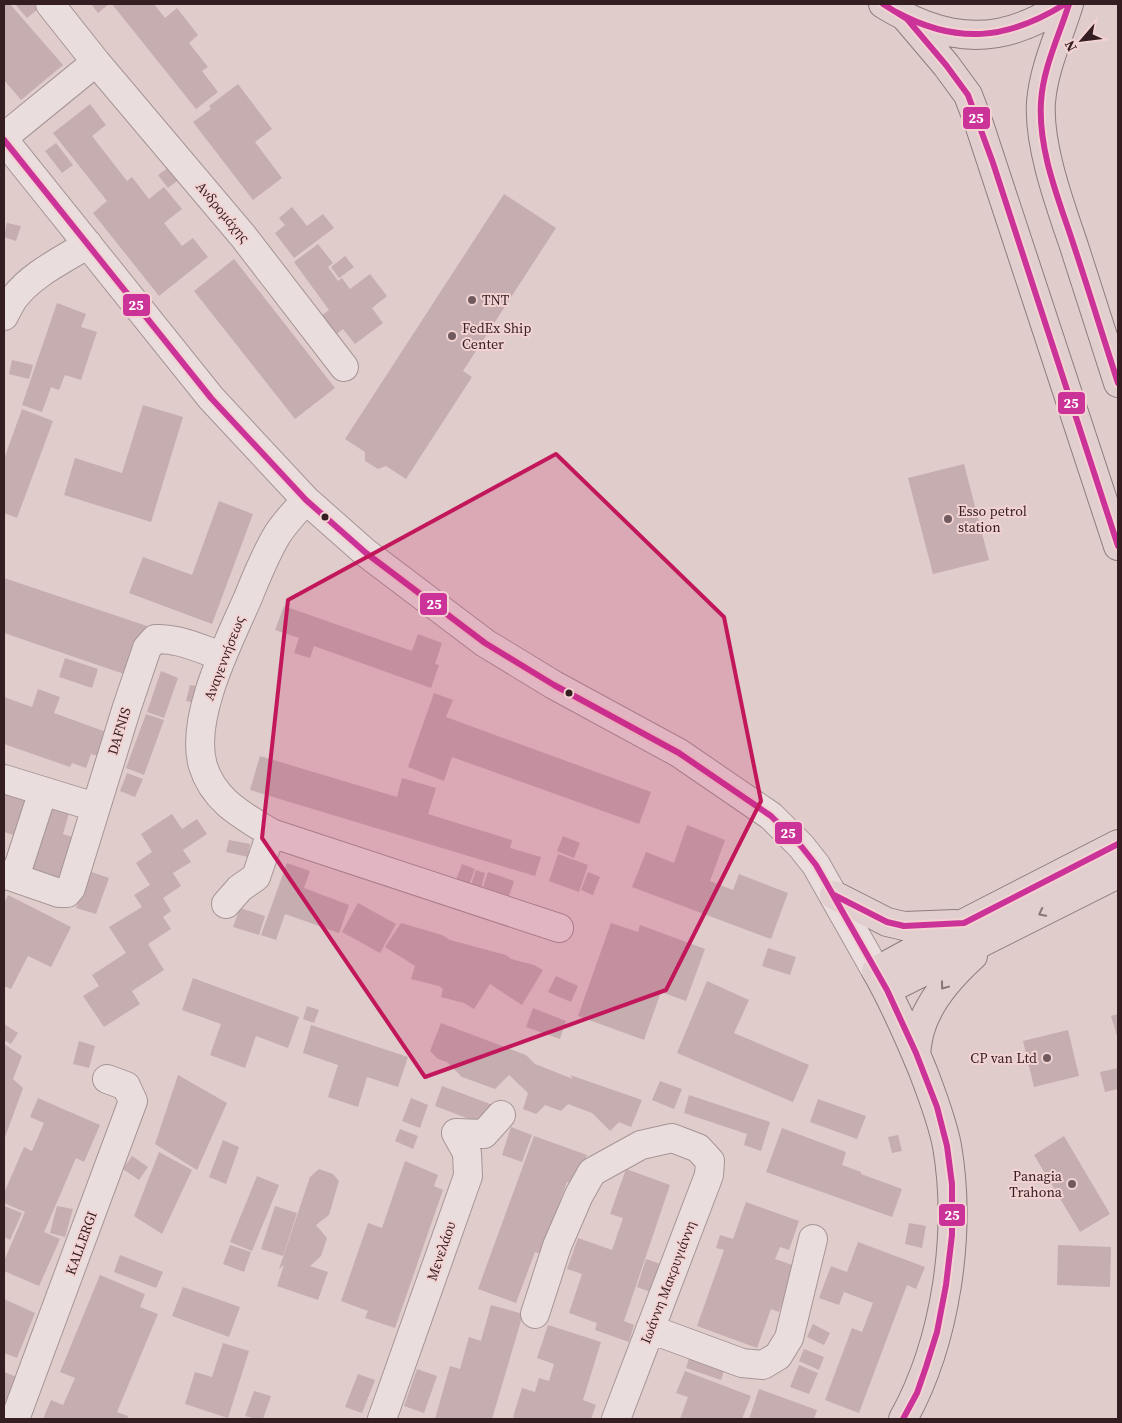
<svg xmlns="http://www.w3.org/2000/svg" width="1122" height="1423" font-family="'Source Serif 4',serif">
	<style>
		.building { fill: #c5adb0 }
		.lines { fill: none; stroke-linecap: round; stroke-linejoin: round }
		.minor-casing { stroke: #a69596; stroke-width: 30 }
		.major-casing { stroke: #8c7c7d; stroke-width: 30 }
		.minor { stroke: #eadddd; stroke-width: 28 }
		.major { stroke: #e1cfcf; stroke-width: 28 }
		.bus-1-casing { stroke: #f2d3d2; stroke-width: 10 }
		.bus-1 { stroke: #c39; stroke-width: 6 }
		.oneway { stroke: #8a7678 }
		.marked { fill: #c2185b; fill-opacity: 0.2; stroke: #c2185b; stroke-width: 4; stroke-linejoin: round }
		.poi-dot { fill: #715b5e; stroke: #f2d3d2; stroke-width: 2 }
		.bus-dot { fill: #341e22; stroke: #f2d3d2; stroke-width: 2 }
		.labels { text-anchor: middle; stroke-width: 4; stroke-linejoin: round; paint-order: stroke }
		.street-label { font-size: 14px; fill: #341e22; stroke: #f2d3d2 }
		.poi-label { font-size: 14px; fill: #341e22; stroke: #f2d3d2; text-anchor: start }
		.line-badge { stroke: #f2d3d2; stroke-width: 2 }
		.badge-label { font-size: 14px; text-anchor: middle; font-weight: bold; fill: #fff }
	</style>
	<rect width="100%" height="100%" fill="#e1cccc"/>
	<path class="building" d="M4,4H10L63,65L21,100L4,80Z
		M15,4H44L27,18Z
		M91,4H109L98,13Z
		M112,4H154L165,18L177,8L198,35L189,43L208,67L202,71L218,92L196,109Z
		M238,84L272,129L255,142L282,178L253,200L193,122L211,109L209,106Z
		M90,104L106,125L92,136L127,181L132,177L149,199L164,187L182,209L164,223L182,246L193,238L208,257L159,296L93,213L107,201L53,133Z
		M56,143L73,165L62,173L45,151Z
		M172,165L181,178L168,188L158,175Z
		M504,194L556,228L463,371L472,377L406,479L386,466L378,469L365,461V452L345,439Z
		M292,207L307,226L323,214L334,228L294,258L275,233L285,225L279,218Z
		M7,223L21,226L16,241L4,237Z
		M318,244L333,263L328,267L338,281L342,278L350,289L370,274L387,296L372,308L383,323L355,344L343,329L330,339L315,320L329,310L294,262Z
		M345,256L354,267L339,278L331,267Z
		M234,259L335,388L295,419L194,291Z
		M57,303L86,314L81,327L97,332L81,380L65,375L59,390L51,387L42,412L22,405Z
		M12,360L33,365L29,379L9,374Z
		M143,405L183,417L151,522L64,495L75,458L122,473Z
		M22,409L53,421L17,518L4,513V459Z
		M964,464L989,560L933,574L908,478Z
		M219,501L253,514L212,624L129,593L143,557L192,575Z
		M4,578L147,626L130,676L4,633Z
		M284,606L412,651L418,634L442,643L435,664L439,665L431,688L314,646L310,658L294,653L299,638L275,630Z
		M65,658L98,669L92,688L59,677Z
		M161,671L178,678L164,718L147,712Z
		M190,685L201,687L197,703L186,701Z
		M38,689L60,697L54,713L109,733L101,757L91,754L86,768L72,763L70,767L4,744V697L32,707Z
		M434,693L453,700L446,717L651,792L639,824L452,757L444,781L408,767Z
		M146,714L164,720L144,775L126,768Z
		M260,756L397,797L402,778L436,788L428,814L512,840L510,848L541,857L535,876L250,790Z
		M127,773L143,779L135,797L120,791Z
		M4,792L32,802L19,837L4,832Z
		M52,808L69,813L63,834L78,839L63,883L31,873Z
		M172,814L182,829L197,819L207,834L183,850L191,862L173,873L181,886L163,898L171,911L163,917L171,929L148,944L164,970L132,991L140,1004L104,1027L83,996L99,986L92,975L126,953L109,927L142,907L134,895L150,885L136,863L152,852L141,834Z
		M687,825L725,840L710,881L733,890L739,874L788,893L771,939L632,887L646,852L674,863Z
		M563,836L580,843L574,858L557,851Z
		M229,840L250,844L248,857L226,852Z
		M558,854L588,865L579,892L549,881Z
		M287,863L310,871L304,888L349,905L339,933L285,914L276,940L261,935Z
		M462,864L475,869L469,885L456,880Z
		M476,870L485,873L481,888L471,885Z
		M89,871L109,878L96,914L76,908Z
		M488,872L514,881L509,896L483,887Z
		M588,872L600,877L593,895L581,890Z
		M8,895L71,927L51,967L28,956L11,989L4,986V903Z
		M358,903L396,924L380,953L342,932Z
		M240,908L265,916L259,935L233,927Z
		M401,923L442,935L450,940L506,955L511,959L534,965L543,970L522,1005L490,984L474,1009L464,1003L441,997L443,989L439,986L411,979L415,966L385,947Z
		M611,923L638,932L640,925L705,949L686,1001L661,992L644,1040L578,1016Z
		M768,948L796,957L790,975L762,966Z
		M556,976L578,986L571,1002L548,992Z
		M193,978L299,1017L288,1048L256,1036L245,1068L210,1055L221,1024L182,1010Z
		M707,981L749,1000L734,1033L809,1065L793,1102L677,1053Z
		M307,1006L319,1010L314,1023L303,1019Z
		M533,1008L566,1021L560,1039L526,1027Z
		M1118,1014V1039L1111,1016Z
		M441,1023L526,1055L535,1064L573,1079L570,1075L642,1100L631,1127L619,1122L610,1131L592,1113L568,1104L561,1111L545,1105L536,1114L523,1109L528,1093L509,1075L495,1089L462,1077L447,1062L438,1059L430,1051Z
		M4,1024L18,1033L11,1044L4,1040Z
		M311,1025L408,1057L398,1087L367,1077L358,1107L328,1097L338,1065L303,1053Z
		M1068,1030L1079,1076L1034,1087L1023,1041Z
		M79,1041L95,1046L89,1068L73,1064Z
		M4,1044L22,1056L13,1079L23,1088L4,1140Z
		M1118,1068V1089L1105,1092L1100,1072Z
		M178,1075L227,1103L197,1170L155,1144Z
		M660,1081L682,1089L674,1109L652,1100Z
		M442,1086L493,1105L485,1125L435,1106Z
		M689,1095L770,1122L761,1151L744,1145L747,1134L684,1113Z
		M38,1098L100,1125L84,1162L76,1158L44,1232L60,1239L39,1286L4,1271V1261L25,1212L4,1203V1193L24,1147L32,1151L44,1123L30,1117Z
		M411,1098L428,1105L420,1128L402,1121Z
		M818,1099L866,1116L857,1139L810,1122Z
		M511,1127L532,1135L522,1162L502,1155Z
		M782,1128L846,1152L842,1165L861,1172V1174L902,1189L892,1217L766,1172Z
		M400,1129L418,1136L413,1149L395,1141Z
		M898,1135L902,1151L892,1153L888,1137Z
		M534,1136L587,1155L576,1186L567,1182L541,1254L535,1252L516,1303L478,1289Z
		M1064,1136L1110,1214L1080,1232L1034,1155Z
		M223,1140L239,1147L226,1184L209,1177Z
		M159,1152L192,1170L162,1234L134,1216Z
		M132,1156L148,1167L139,1180L123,1169Z
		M405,1161L438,1175L434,1186L443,1190L395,1328L365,1318L368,1311L341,1301L368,1223L382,1228Z
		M319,1169L333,1174L339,1181L329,1215L316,1225L327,1238L321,1256L310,1266L328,1272L318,1300L277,1286L284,1265L279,1269L310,1177Z
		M626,1169L670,1185L624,1321L634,1325L629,1342L595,1330L597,1323L569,1313L582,1274L567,1269L578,1238L612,1250L623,1218L610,1214Z
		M257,1176L279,1185L252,1251L230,1242Z
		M746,1202L799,1221L789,1250L780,1247L775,1259L795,1266L779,1312L771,1309L757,1348L697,1326L724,1250L716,1248L720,1235L733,1239Z
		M4,1206L22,1213L10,1240L4,1237Z
		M57,1206L73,1209L65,1237L50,1233Z
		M275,1206L297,1213L283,1256L261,1249Z
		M909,1223L926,1226L922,1248L905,1244Z
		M858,1242L925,1267L916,1289L907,1285L859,1413L825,1400L852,1328L862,1332L873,1303L844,1292L839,1305L819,1298L831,1266L847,1272Z
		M230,1245L251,1252L244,1272L223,1264Z
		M1058,1245L1111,1247L1110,1287L1057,1285Z
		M120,1255L163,1272L156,1288L114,1272Z
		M646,1259L666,1266L656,1294L637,1287Z
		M100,1275L145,1294L140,1307L158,1314L117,1412L128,1416L127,1419H43L51,1400L63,1405L75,1378L60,1372Z
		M183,1287L240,1307L229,1337L172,1316Z
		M4,1299L35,1313L17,1358L4,1353Z
		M491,1305L523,1314L492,1419H435L450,1366L460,1369L469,1337L481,1341Z
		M813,1324L830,1333L824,1345L807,1337Z
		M548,1325L601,1342L583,1400L596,1405L591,1419H518L513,1417L522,1388L535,1392L539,1378L549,1381L554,1364L537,1358Z
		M223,1343L249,1351L228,1418L185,1404L195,1372L212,1377Z
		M804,1349L824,1357L819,1370L799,1361Z
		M691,1352L726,1365L721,1380L686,1368Z
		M799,1365L818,1373L809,1394L790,1387Z
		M417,1369L437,1376L424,1413L404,1406Z
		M685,1371L751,1396L742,1419H680L688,1397L676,1393Z
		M4,1372L17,1377L10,1396L4,1403Z
		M358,1374L375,1380L362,1413L345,1407Z
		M759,1389L817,1410L814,1419H749Z
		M254,1391L271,1396L263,1419H256L245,1416Z"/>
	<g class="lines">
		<defs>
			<path id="minor" d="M50,4L96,62L243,236L344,367
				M4,137L96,62
				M4,140L211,398L306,500L366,553L485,643L554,685L679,753L771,816L801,846L816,865L876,971
				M4,316C7,310 10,304 14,298C32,274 63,260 88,244
				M306,500C296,511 285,522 277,535C265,555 256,578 247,600C228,643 189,719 203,766C214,801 242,815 271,833L559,928
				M4,779L95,807
				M4,874L59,893H67L71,888L127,707L147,648L155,639C179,638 200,649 222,656
				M15,877L43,791
				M226,904L240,888L256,877L271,833
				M456,1133L484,1134L501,1115
				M535,1314L557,1246L579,1195L592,1172L641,1145L672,1138L698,1148L710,1161L709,1175L706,1183L616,1419
				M650,1329L742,1363L763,1365L778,1356L789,1338L813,1239
				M15,1419L133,1101L126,1086L107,1079
				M382,1419L468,1176L467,1153L456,1133"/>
			<path id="major" d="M883,4C927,31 974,46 1025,25C1039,20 1052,12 1065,4
				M1069,4C1059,37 1044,67 1041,102C1038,145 1060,205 1074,246C1089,292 1103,337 1118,383
				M907,19L946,65L968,95L979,124L1118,546
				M834,895L887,922L904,926L955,924
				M887,990L1118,874
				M916,1053C917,1046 918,1038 920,1031C928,1001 951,976 973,956
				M903,1419C946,1342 962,1233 947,1146C942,1120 932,1095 923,1071C909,1037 894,1003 876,971L964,923L1118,844"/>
		</defs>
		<use href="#minor" class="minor-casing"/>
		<use href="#major" class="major-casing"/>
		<use href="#minor" class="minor"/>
		<use href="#major" class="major"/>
		<defs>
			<path id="bus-1" d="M883,4L907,19L946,65L968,95L993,163L1118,546
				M1069,4C1059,36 1043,68 1041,102C1038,151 1059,200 1074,246C1089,291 1103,337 1118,383
				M896,12C957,45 1007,40 1065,4
				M4,140L211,398L306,500L366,553L485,643L554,685L679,753L771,816L801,846L816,865L887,990L916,1053L937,1107L947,1146L952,1184V1235L946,1285L937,1332L926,1367L917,1393L903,1419
				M834,895L887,922L904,926L964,923L1118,844"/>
		</defs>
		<use href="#bus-1" class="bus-1-casing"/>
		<use href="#bus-1" class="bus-1"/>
	</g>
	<defs><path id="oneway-chevron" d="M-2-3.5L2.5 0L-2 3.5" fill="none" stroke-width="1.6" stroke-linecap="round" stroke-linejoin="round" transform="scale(1.25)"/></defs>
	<g class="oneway">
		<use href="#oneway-chevron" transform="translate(1042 913) rotate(153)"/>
		<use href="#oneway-chevron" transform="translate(944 986) rotate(127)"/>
	</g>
	<path class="marked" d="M556,454L724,617L761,801L666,990L425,1077L262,838L288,600Z"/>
	<g class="poi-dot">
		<circle cx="472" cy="300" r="5"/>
		<circle cx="452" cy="336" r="5"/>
		<circle cx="948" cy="519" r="5"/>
		<circle cx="1047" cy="1058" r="5"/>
		<circle cx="1072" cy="1184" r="5"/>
	</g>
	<g class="bus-dot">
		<circle cx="325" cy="517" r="4.5"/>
		<circle cx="569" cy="693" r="4.5"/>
	</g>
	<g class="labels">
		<g class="street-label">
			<text transform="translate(223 212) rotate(50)" y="5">Ανδρομάχης</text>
			<text transform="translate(224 658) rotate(-69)" y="5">Αναγεννήσεως</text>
			<text transform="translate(119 731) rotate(-73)" y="5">DAFNIS</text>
			<text transform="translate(81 1243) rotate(-70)" y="5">KALLERGI</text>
			<text transform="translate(441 1251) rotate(-71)" y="5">Μενελάου</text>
			<text transform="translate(668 1282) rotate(-69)" y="5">Ιωάννη Μακρυγιάννη</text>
		</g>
		<g class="poi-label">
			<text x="482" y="305">TNT</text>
			<text x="462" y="333">FedEx Ship<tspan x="462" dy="16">Center</tspan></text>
			<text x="958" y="516">Esso petrol<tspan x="958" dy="16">station</tspan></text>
			<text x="1037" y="1063" text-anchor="end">CP van Ltd</text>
			<text x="1062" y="1181" text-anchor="end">Panagia<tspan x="1062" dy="16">Trahona</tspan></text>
		</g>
	</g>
	<g class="line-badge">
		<rect x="962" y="106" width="29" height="24" rx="5" fill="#c39"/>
		<rect x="122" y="293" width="29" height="24" rx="5" fill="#c39"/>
		<rect x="1057" y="391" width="29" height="24" rx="5" fill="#c39"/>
		<rect x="419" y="592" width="29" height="24" rx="5" fill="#c39"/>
		<rect x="774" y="821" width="29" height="24" rx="5" fill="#c39"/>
		<rect x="938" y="1203" width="28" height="24" rx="5" fill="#c39"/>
	</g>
	<g class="badge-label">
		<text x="976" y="123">25</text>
		<text x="136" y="310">25</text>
		<text x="1071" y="408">25</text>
		<text x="434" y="609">25</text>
		<text x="788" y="838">25</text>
		<text x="952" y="1220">25</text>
	</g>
	<rect width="1122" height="1423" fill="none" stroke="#341e22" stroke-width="10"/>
	<g transform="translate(1082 40) rotate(242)" stroke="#f2d3d2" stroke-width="4" paint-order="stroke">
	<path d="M0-4L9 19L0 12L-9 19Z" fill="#341e22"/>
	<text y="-8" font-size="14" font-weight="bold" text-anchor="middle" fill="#341e22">N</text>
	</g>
</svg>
